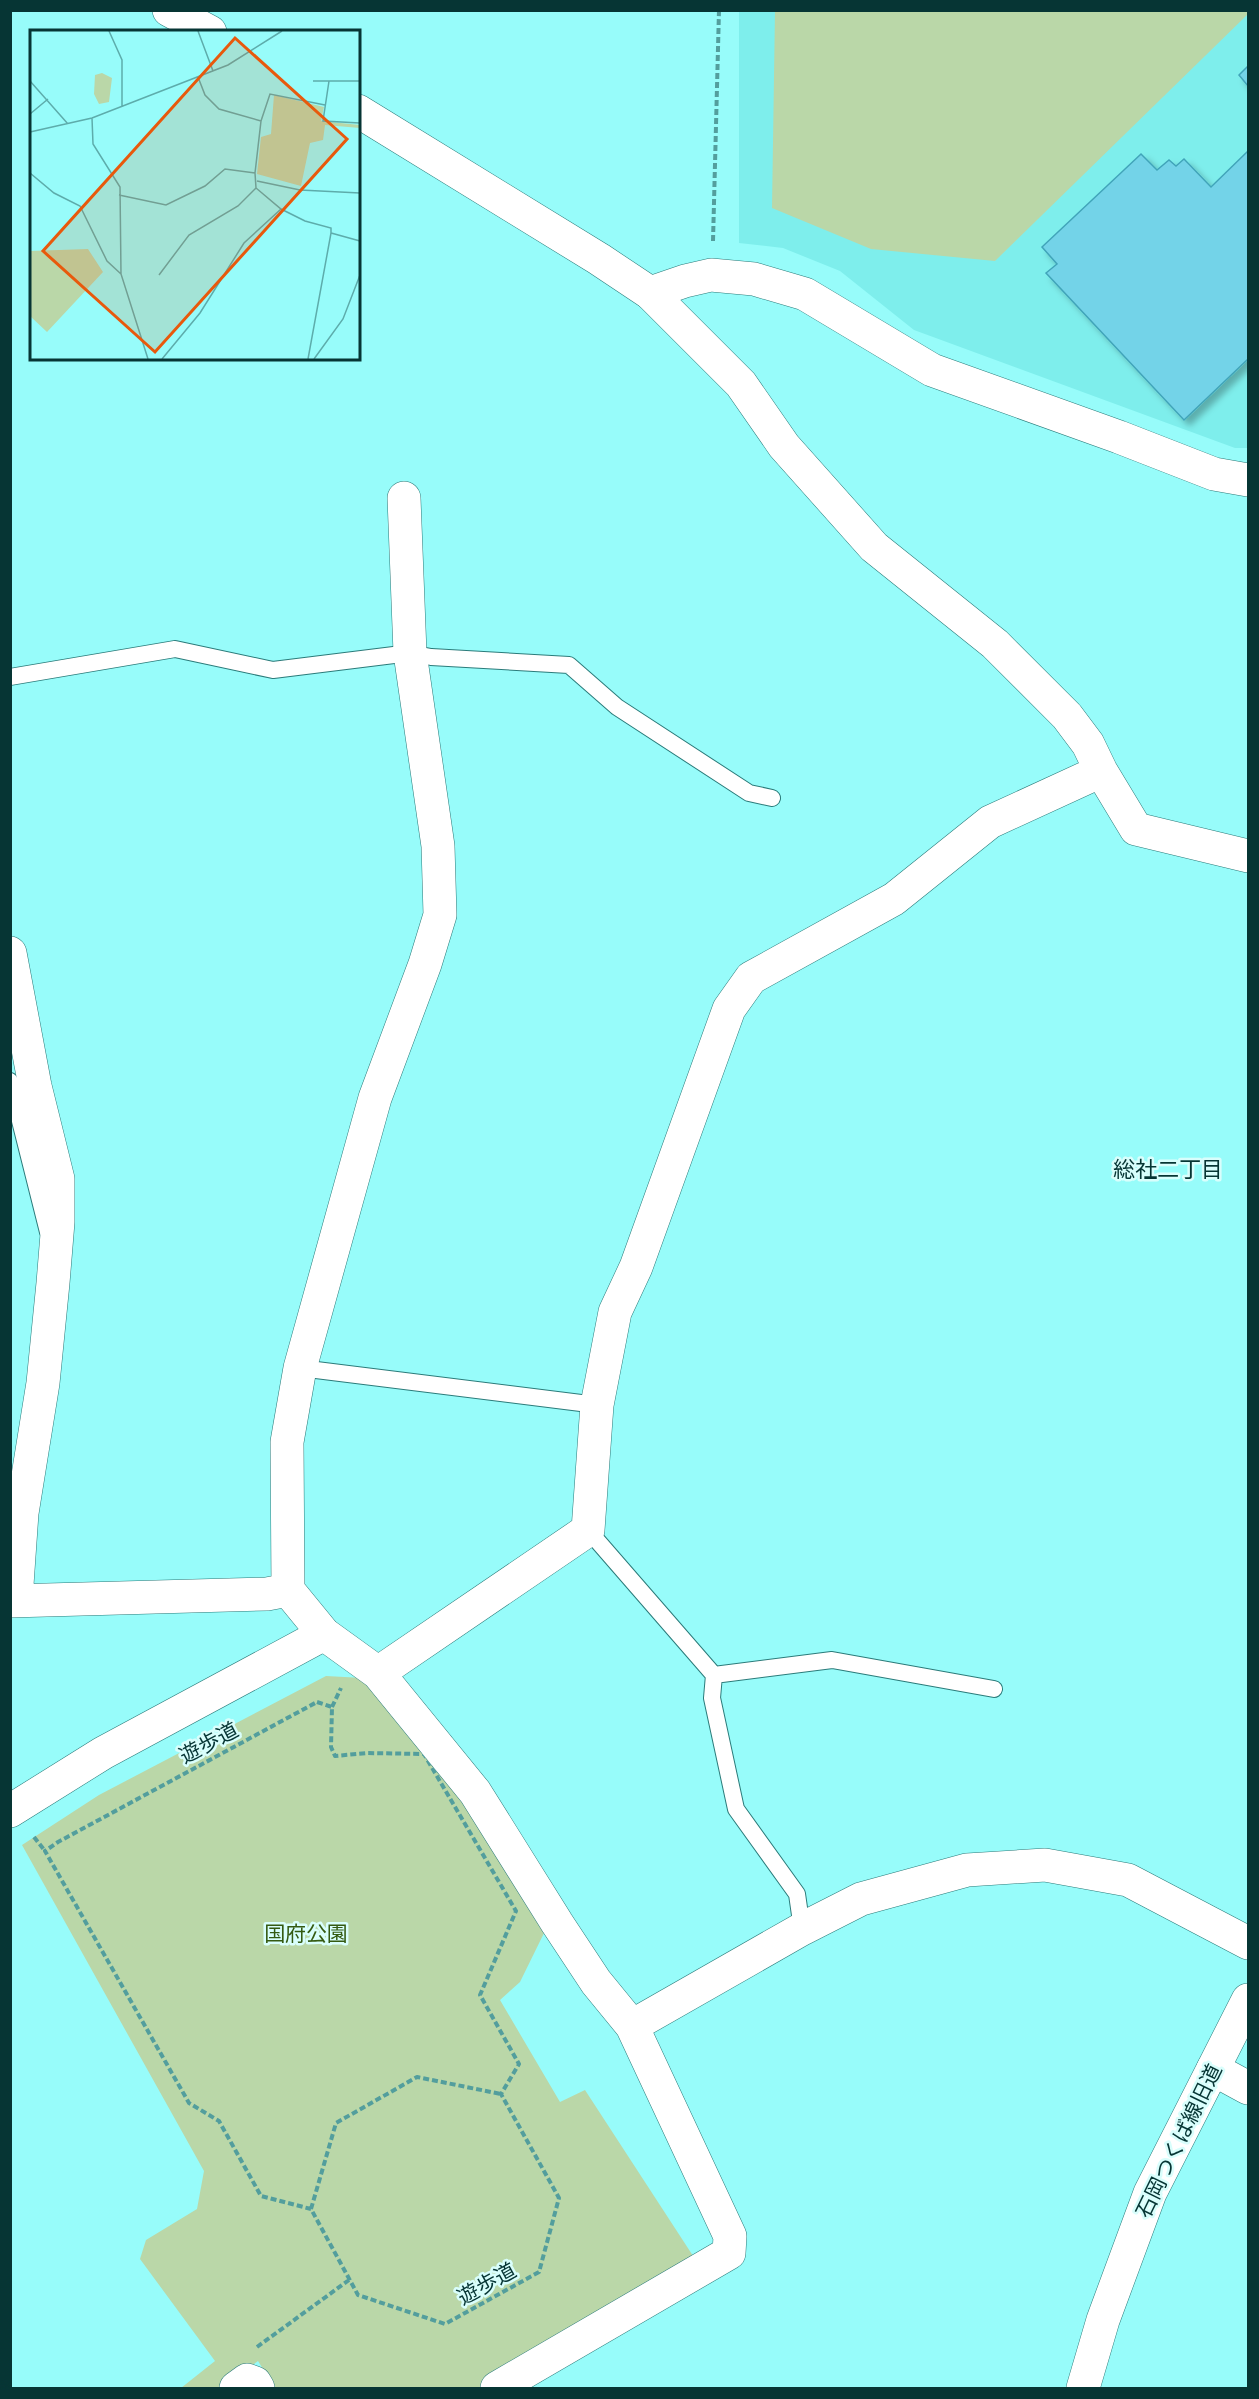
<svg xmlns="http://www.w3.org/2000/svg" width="1259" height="2399" font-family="Poppins,'Noto Sans JP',sans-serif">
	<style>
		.built { fill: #7eeeec }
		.green { fill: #bad7a8 }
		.building { fill: #73d3e8; stroke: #41a4b9; stroke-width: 1.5; filter: url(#shadow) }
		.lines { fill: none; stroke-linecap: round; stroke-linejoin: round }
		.lane-casing { stroke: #2b7b7a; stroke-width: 18 }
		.street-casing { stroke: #2b7b7a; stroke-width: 34 }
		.secondary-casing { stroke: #2b7b7a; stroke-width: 34 }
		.path { stroke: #539e9d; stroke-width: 4; stroke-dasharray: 6 3; stroke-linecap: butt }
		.lane { stroke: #fff; stroke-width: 16 }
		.street { stroke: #fff; stroke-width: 33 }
		.secondary { stroke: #fff; stroke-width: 33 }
		.labels { text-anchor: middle; stroke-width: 5; stroke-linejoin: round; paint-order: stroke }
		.street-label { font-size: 21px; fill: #063534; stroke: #d9fefc }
		.park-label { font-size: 21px; fill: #345a11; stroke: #d9fefc }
		.neighbourhood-label { font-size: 22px; fill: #063534; stroke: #d9fefc }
		.inset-road { fill: none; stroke: #5dacab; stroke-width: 1.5 }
		.view { fill: #e8590c; fill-opacity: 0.15; stroke: #e8590c; stroke-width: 3 }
		.inset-edge { fill: none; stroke: #063534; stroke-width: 3 }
	</style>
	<defs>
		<filter id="shadow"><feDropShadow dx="5.5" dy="5.5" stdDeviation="3" flood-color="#0004"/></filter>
	</defs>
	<rect width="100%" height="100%" fill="#97fcfa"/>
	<path class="built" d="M739,11H1248V448H1235L914,330L840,271L783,248L739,243Z"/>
	<path class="green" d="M775,11L1248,10V14L995,261L871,249L772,208Z
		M326,1676L363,1678L435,1757L546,1929L520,1982L500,2000L560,2102L585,2090L697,2262L480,2388H275L258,2361L223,2388H181L215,2361L140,2259L146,2240L197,2209L204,2171L22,1845L99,1795Z"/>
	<path class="building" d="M1248,66V86L1239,75Z
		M1248,151V359L1184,420L1046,273L1057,264L1042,247L1141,154L1157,170L1169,160L1176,166L1184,159L1211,187Z"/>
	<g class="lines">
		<defs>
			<path id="lane" d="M10,677L175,649L273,670L410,653L431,657L569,665L617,707L749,793L772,798
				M10,1081L48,1232
				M300,1368L597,1405
				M588,1530L714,1675L712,1698L736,1809L797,1894L802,1929
				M714,1675L832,1660L994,1689"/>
			<path id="street" d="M169,10L210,32
				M358,111L599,259L650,293L741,384L784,446L874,547L995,644L1067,716L1088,744L1101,771L1136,829L1248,856
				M10,953L35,1086L58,1179V1222L53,1283L43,1383L22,1513L16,1599
				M288,1590L287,1442L300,1368L375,1098L425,964L440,915L438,846L410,653L404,498
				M10,1601L267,1594L288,1590L324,1634L378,1673L475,1792L557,1923L596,1982L632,2026L730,2236L729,2253L497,2388
				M378,1673L588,1530L597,1405L615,1312L636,1267L729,1009L751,978L894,899L990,822L1101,771
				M632,2026L802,1929L861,1899L967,1870L1045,1865L1128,1880L1248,1943
				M1213,2069L1248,2088
				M236,2388L247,2380L255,2383L258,2388"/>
			<path id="secondary" d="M650,293L685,281L711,275L754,279L805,294L932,370L1119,437L1214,474L1248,480
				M10,1811L103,1753L324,1634
				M1083,2388L1103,2320L1150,2193L1248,2000"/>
		</defs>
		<use href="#lane" class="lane-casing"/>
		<use href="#street" class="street-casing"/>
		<use href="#secondary" class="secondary-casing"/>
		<path class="path" d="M713,241L719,10
			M317,1702L332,1707L331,1747L335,1756L367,1753L424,1754L516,1911L480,1995L519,2064L501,2094L559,2198L539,2272L445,2324L358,2295L311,2209L261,2196L219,2121L189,2103L45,1851L58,1842Z
			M332,1707L341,1688
			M34,1837L45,1851
			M311,2209L336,2123L417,2077L501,2094
			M257,2347L349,2280"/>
		<use href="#lane" class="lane"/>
		<use href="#street" class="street"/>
		<use href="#secondary" class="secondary"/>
	</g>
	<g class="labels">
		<g class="street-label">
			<text transform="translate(209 1743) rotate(-28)" y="7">遊歩道</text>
			<text transform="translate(1179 2141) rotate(-64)" y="7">石岡つくば線旧道</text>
			<text transform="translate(487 2284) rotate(-29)" y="7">遊歩道</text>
		</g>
		<g class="park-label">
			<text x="306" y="1941">国府公園</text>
		</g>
		<g class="neighbourhood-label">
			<text x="1168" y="1177">総社二丁目</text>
		</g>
	</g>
	<g transform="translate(30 30)">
		<rect width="330" height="330" fill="#97fcfa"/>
		<path d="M72,43L82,48L79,72L69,74L64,64L65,45ZM244,65L294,77L291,91L330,95V98L295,95L293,110L280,113L271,156L227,144L231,107L241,104ZM58,219L73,242L17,302L0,286V221Z" fill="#bad7a8"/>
		<path class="inset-road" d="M79,1L92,30V77M168,1L183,41M168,47L175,65L189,79L231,91M0,51L38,94M283,51H330M299,51L293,91L330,93M295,75L240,64L231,91L225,143L226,158L251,179L275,191L301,198V203M0,84L18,69M62,88L63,114L90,157L91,244L118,329M0,102L62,88L198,35L252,1M0,143L24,163L50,176L77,231L91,244M227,151L270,160L330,163M89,165L136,175L175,156L195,139L225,143M129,245L159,205L208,176L226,158M132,329L170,283L214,213L251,179M278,329L301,203L330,211M284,329L313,289L330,245"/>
		<path class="view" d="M205,8L317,109L125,322L13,221Z"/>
		<rect width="330" height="330" class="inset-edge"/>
	</g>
	<rect width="1259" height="2399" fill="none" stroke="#063534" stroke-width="24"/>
</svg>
